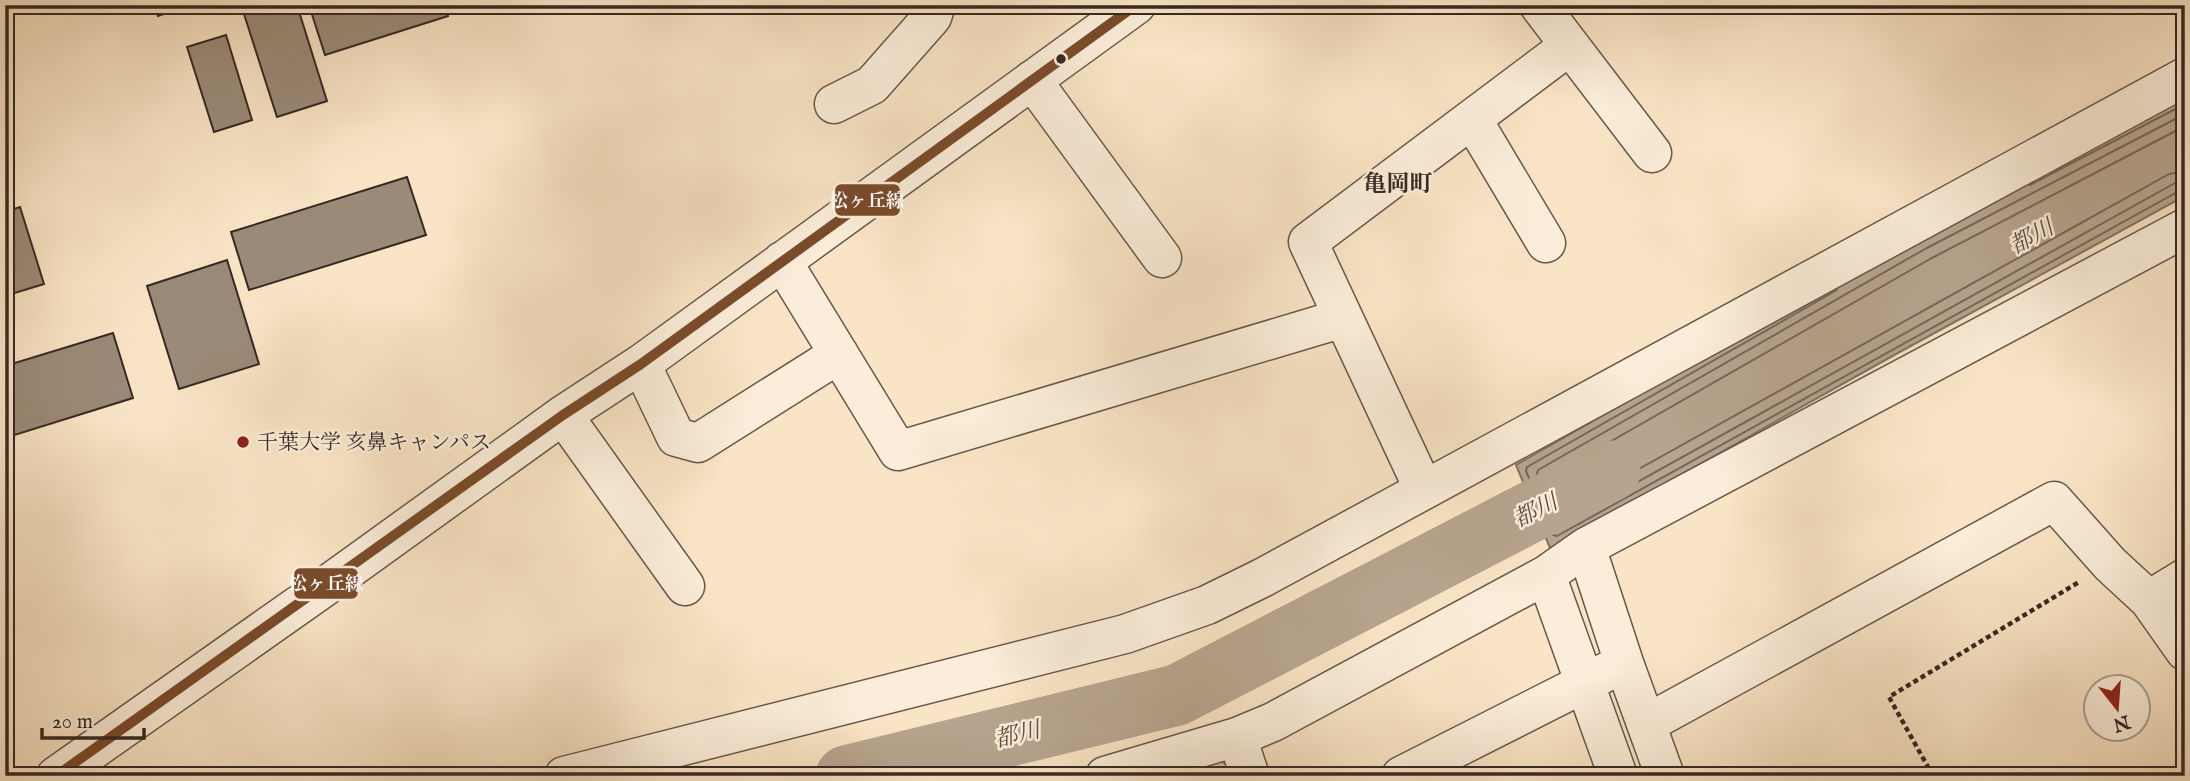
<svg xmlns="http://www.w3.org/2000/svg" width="2190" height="781" font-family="'IM FELL English','Noto Serif JP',serif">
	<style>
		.green { fill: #d8c4aa; stroke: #877667; stroke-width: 2 }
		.water { fill: #b7a48e; stroke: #837364; stroke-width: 2 }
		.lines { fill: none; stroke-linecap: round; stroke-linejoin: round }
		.shore { stroke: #766659; stroke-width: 2 }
		.river { stroke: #b7a48e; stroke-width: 61 }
		.building { fill: #9b8a78; stroke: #362924; stroke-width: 2 }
		.minor-casing { stroke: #67584c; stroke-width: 41 }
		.path { stroke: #362924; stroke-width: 4.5; stroke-dasharray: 5 3.5; stroke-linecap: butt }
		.minor { stroke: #fbedd9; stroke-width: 38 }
		.bus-1-casing { stroke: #fbedd9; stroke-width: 16 }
		.bus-1 { stroke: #7a4b2a; stroke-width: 10 }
		.bus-dot { fill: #362924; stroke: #fbedd9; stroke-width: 2.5 }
		.poi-dot { fill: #8f2418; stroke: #fbedd9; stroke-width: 2.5 }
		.labels { text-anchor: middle; stroke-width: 5; stroke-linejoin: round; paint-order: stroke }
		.poi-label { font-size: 21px; fill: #362924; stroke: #fbedd9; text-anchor: start }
		.neighbourhood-label { font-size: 23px; font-weight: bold; fill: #362924; stroke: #fbedd9 }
		.water-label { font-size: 23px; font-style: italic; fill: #5d4e44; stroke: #fbedd9 }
		.line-badge { stroke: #fbedd9; stroke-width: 2.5 }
		.badge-label { font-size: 19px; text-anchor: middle; font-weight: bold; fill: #fff }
	</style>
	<rect width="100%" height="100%" fill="#f9e4c5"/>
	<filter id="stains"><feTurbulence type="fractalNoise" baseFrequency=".00286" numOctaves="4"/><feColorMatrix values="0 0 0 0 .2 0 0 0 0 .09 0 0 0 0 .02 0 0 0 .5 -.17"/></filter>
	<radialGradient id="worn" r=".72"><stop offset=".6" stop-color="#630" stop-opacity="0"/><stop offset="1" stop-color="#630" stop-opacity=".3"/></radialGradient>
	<path class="green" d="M1215,758L1231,767L1234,776H1162Z"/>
	<path class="water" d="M2185,97V196L1896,354L1550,548L1516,465L1918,236Z"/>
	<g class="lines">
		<path class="shore" d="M2185,114L1925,249L1538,470L1537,474L1557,522L1562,524L2175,183L2185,181
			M2185,126L1930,259L1552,475L1550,479L1562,507L1567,509L2169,174L2185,171
			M2030,185L2185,104
			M1837,290L1527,467L1526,471L1553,535L1557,536L2179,191L2185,190"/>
		<path class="river" d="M846,776L1177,695L1610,471"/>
	</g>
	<path class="building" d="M155,5H191L158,16Z
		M275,5H297L327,101L277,117L244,14Z
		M309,5H445L448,16L325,55Z
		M226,35L252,120L214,132L187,47Z
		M407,177L426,235L249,290L231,232Z
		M20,207L44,284L5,296V212Z
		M227,260L259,364L179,389L147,286Z
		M113,333L133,398L5,438V366Z"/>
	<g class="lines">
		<defs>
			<path id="minor" d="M1539,5L1652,153
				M1032,80L1162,258
				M834,104L872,85L932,17L936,5
				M1472,119L1546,243
				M782,261L898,451L1343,318
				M641,364L676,437L698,443L839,354
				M563,415L685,586
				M1424,490L1308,242L1569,46
				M1586,547L1624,663L1665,776
				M1546,575L1618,776
				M2149,600L2185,578
				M1646,724L2054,501L2110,564L2149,600L2185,651
				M1237,737L1250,776
				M56,776L323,588L563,415L641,364L1136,5
				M564,776L1125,634L1207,605L1262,578L2185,77
				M1105,776L1237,737L1273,722L1546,575L1586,547L2185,228
				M1401,776L1624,663"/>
		</defs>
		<use href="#minor" class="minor-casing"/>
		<path class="path" d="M1933,776L1889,697L2079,582"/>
		<use href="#minor" class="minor"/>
		<defs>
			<path id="bus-1" d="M56,776L563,415L641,364L1136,5"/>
		</defs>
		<use href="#bus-1" class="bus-1-casing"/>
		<use href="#bus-1" class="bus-1"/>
	</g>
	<circle class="bus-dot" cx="1061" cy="59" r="6"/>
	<circle class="poi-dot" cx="243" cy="442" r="7"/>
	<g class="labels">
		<g class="poi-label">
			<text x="257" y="449">千葉大学 亥鼻キャンパス</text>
		</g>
		<g class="neighbourhood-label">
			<text x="1398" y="191">亀岡町</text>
		</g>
		<g class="water-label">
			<text transform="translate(2031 236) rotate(-29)" y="8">都川</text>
			<text transform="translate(1535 510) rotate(-27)" y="8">都川</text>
			<text transform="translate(1017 734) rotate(-14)" y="8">都川</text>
		</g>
	</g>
	<g class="line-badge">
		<rect x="834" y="183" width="67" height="34" rx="7" fill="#7a4b2a"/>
		<rect x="293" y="567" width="66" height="33" rx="7" fill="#7a4b2a"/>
	</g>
	<g class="badge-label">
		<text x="867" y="207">松ヶ丘線</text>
		<text x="326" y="590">松ヶ丘線</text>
	</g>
	<rect width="2190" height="781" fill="none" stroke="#f9e4c5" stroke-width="28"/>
	<rect x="7" y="7" width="2176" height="767" fill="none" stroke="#362924" stroke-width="3.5"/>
	<rect x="14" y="14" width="2162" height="753" fill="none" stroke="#362924" stroke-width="2"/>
	<g transform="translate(2117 708) rotate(163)"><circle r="33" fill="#fbedd9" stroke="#ac9f91" stroke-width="2"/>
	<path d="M0-5L12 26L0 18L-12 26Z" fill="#8f2418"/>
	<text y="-10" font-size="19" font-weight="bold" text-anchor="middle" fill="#362924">N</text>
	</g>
	<path d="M42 728v10h102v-10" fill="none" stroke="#362924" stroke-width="3.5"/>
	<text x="52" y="728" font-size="21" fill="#362924" stroke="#fbedd9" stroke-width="5" paint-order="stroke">20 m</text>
	<rect width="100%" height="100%" filter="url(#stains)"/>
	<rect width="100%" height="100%" fill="url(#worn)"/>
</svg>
